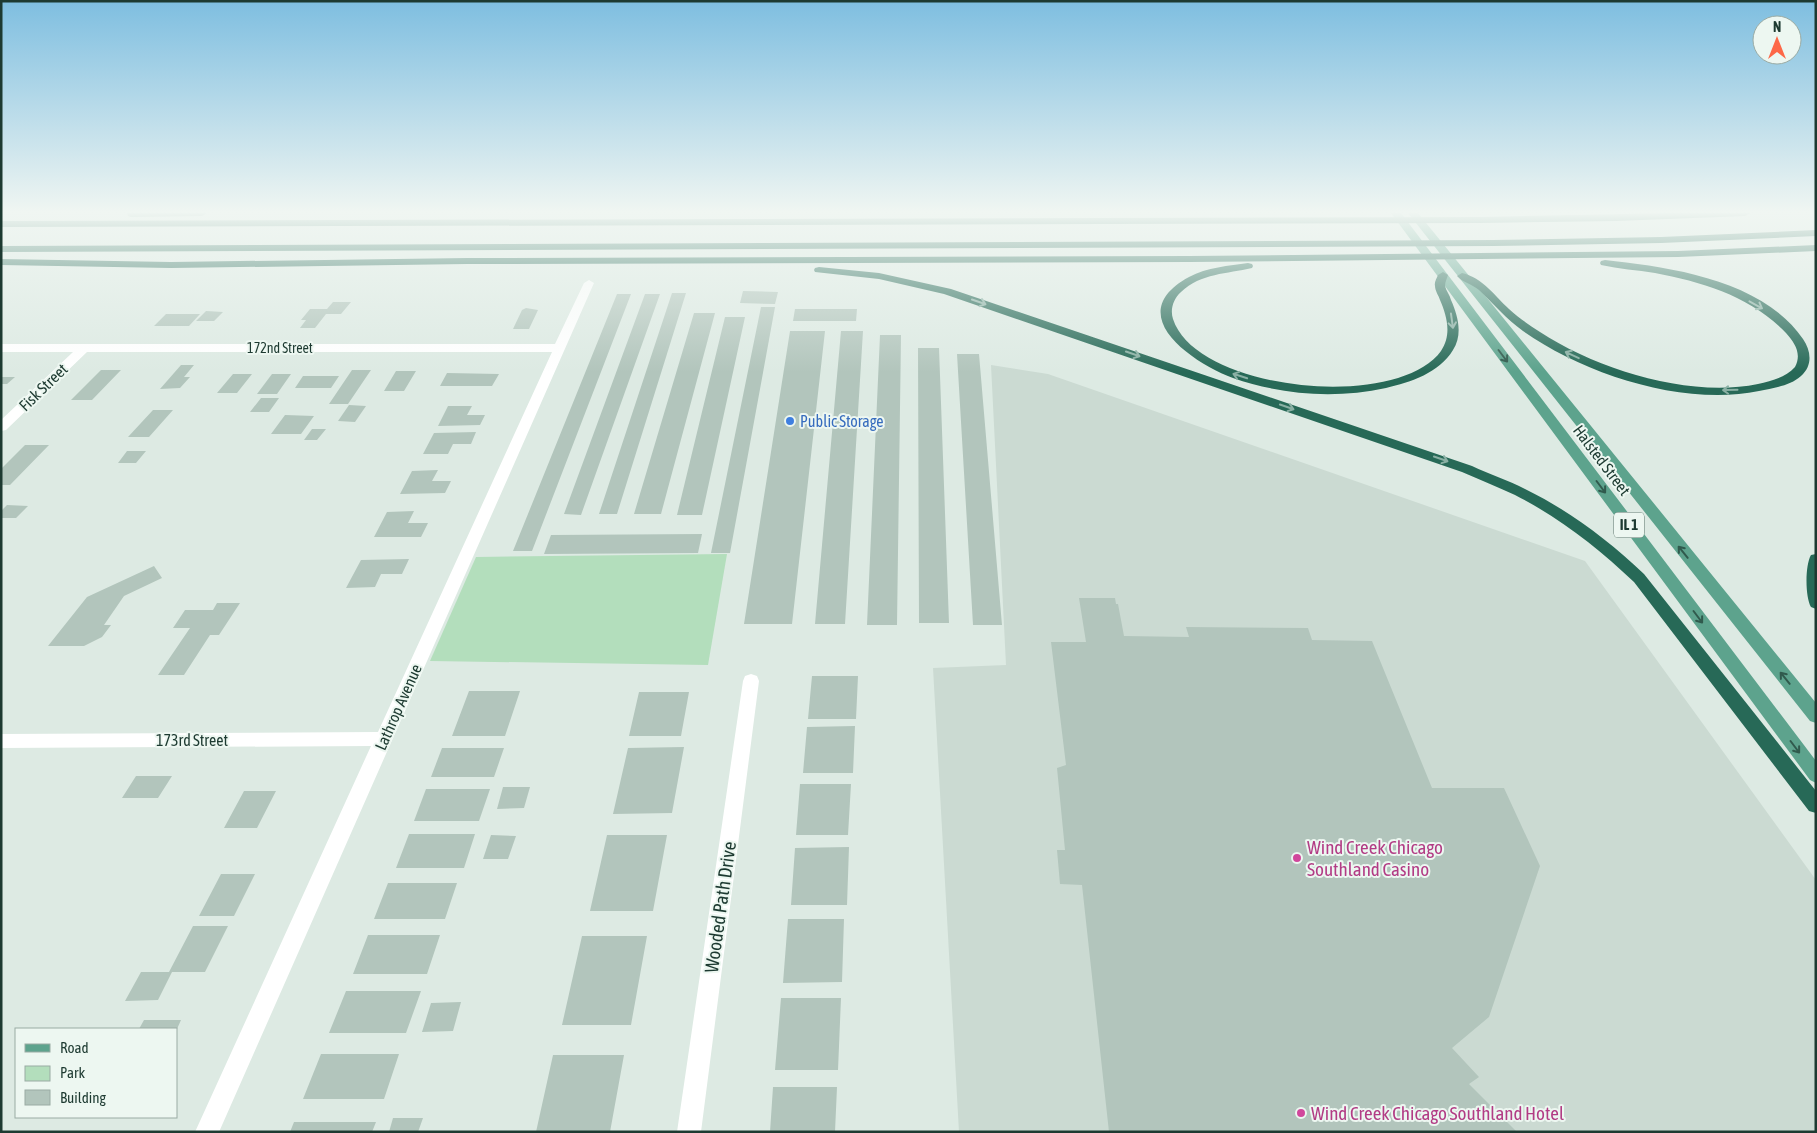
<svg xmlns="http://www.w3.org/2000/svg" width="1817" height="1133" font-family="'Asap Condensed',sans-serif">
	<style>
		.built { fill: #cbdad2 }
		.green { fill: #b3debc }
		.building { fill: #b2c5bc }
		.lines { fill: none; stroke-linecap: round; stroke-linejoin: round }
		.minor { fill: #fff; fill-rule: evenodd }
		.major { fill: #5da38d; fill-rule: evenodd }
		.highway { fill: #276957; fill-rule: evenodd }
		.oneway { stroke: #8ab0a4 }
		.oneway2 { stroke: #305a4d }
		.shop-dot { fill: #3f7fe0; stroke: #edf7f1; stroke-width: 2 }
		.hotel-dot { fill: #d1479c; stroke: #edf7f1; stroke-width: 2 }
		.labels { text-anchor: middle; stroke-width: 4; stroke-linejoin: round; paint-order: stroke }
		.far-street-label { font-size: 14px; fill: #1d3a31; stroke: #edf7f1 }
		.shield { fill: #edf7f1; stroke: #5b736b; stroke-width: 1 }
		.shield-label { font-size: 15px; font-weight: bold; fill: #1d3a31 }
		.street-label { font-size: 16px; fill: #1d3a31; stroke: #edf7f1 }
		.shop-label { font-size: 16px; fill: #366cbe; stroke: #edf7f1; text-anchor: start }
		.near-hotel-label { font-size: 19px; fill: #b23c85; stroke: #edf7f1; text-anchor: start }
		.near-street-label { font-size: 19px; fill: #1d3a31; stroke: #edf7f1 }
	</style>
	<rect width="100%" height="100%" fill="#ddeae3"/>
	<path class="built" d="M991,365L1048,374L1585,561L1816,880V1132H959L933,668L1006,665Z"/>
	<path class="green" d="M727,554L708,665L430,661L476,557Z"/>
	<path class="building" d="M743,291L778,292L775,304L740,303Z
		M672,293H686L617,514H599Z
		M617,294H631L532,551H513Z
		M645,294H660L581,515L564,514Z
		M333,302H351L341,314H326L315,328H300L306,320H301L310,309H327Z
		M761,307H775L730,553H711Z
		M526,308L538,310L529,329H513L522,310Z
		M795,309H857L856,321H793Z
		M206,311L223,312L214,321H196Z
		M694,313H715L661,514H634Z
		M166,314H200L189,326H154Z
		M725,317H745L702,515H677Z
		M790,331H825L792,624H744Z
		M841,331H863L845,624H815Z
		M880,335H901L897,625H867Z
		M918,348H939L949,623H919Z
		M957,354H979L1002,625H973Z
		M181,365H194L184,377H190L180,388L160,389Z
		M101,370H121L92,400H71Z
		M352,370H371L348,404H329Z
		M396,371H416L404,391H384Z
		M447,373L499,374L492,386H440Z
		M233,374H252L237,393H217Z
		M272,374H291L277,394H257Z
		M303,376H339L331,388H295Z
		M1,377H15L7,384H1Z
		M261,398H279L269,412H250Z
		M349,405L366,406L355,422L338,421Z
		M448,406H472L467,415H485L480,425L438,426Z
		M153,410H173L149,437H128Z
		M285,415L314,416L301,434H271Z
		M312,429H326L317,440H304Z
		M476,432L471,444H453L448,454H423L434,433Z
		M25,445H49L10,485H1V469Z
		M127,451H146L136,463H118Z
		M438,470L432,481H451L445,493L400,494L412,471Z
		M7,505L28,506L16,518H1V511Z
		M414,511L408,523H428L421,537H374L387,512Z
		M702,534L698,553L544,554L551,535Z
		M409,559L402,574H381L375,587L346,588L361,560Z
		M154,566L162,578L124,596L104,625H111L102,637L84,646H48L87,597Z
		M1079,598H1115L1116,604H1118L1124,636L1189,637L1186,627L1308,628L1312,640L1372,641L1432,788H1504L1540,866L1489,1017L1452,1048L1479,1077L1469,1084L1517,1132H1109L1082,885L1060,884L1057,850H1065L1057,768L1066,765L1051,642H1086Z
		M217,603H240L219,635H210L184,675H158L190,628H173L185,610H213Z
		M812,676H858L856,719H808Z
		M469,691H520L505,736H452Z
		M639,692H689L681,736H629Z
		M855,726L853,773H803L807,727Z
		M684,747L672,813L613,814L628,748Z
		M442,748H504L494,777H431Z
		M136,776H172L158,798H122Z
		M800,784H851L848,835H796Z
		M503,787H530L524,808L497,809Z
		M426,789H490L479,821H414Z
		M244,791H276L257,828H224Z
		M409,834H475L464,868H396Z
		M491,835L516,836L508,859H483Z
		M607,835H667L653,911H590Z
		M849,847L847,905H791L795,848Z
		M221,874H255L234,916H199Z
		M388,883H457L445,919H374Z
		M788,919H844L842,982L783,983Z
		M193,926H228L205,972H172L158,1000L125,1001L141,972H169Z
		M368,935H440L427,974H353Z
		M582,936H647L631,1025H562Z
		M346,991H421L406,1033H329Z
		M781,998H841L838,1070H775Z
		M461,1002L453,1031L422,1032L431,1003Z
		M144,1020H181L177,1029H139Z
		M321,1054H399L384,1099H303Z
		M553,1055H624L610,1132H536Z
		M773,1087H837L835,1132H770Z
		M393,1118H423L418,1132H389Z
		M294,1122H376L372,1132H290Z"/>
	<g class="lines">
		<path class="minor" d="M589,280L594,283L219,1132H195L371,746L1,748V734L378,732L552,352H87L6,430L1,431V420L73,352H1V344H555L584,283Z
			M751,674L757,676L759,681L701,1132H677L743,681L745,676Z"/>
		<path class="major" d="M1391,213H1401L1816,761V783L1810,780Z
			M1408,213H1418L1816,703V723L1810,721Z"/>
		<path class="highway" d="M127,213H207L202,216L131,217L128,216Z
			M1669,213H1750L1745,216L1616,221L1481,223L1,227V221L1481,217Z
			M1816,230V236L1661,243L1493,246L1,252V246L1493,240L1661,237Z
			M1816,245V251L1678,257L1189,262L467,264L171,268L1,265V259L171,262L467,258L1189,256L1678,251Z
			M1605,260C1670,267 1763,280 1803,339C1811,351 1813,365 1801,376C1790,386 1773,388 1759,391C1684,407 1584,374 1523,331C1506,319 1494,304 1479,290C1472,284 1462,282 1457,276L1462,273C1483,278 1494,295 1509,309C1519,318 1529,325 1540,332C1598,370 1689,398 1758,384C1771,381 1785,378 1795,367C1802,354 1795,343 1786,333C1752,297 1703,282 1655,273C1637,270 1619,269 1601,265L1600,263L1601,261Z
			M1248,263L1252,264L1253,266L1252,268C1227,274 1201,273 1181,292C1173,299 1170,310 1173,319C1197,392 1398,411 1441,351C1452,335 1447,316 1440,300C1439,296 1435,291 1435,286C1434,282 1437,278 1438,275L1443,272L1448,275C1447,278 1445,282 1445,286C1446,291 1450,295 1451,300C1458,316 1463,334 1453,350C1439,373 1411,382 1386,388C1335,399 1282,395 1233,378C1191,362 1121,314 1189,277C1207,267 1229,266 1248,263Z
			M819,267L879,273L951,289L1472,466C1489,474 1508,480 1525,489C1570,511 1608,540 1644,574L1816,791V813L1809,811L1634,582C1598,548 1560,518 1515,495C1498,487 1480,480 1462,472L944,294L879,279L815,272L814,270L815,268Z
			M1816,554V609L1811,607C1805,597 1805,565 1811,555Z"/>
	</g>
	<defs><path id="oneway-shaft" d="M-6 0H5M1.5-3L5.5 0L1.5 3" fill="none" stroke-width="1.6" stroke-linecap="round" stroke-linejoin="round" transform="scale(1.25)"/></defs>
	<g class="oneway">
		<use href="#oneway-shaft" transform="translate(979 302) rotate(19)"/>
		<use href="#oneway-shaft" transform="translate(1756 305) rotate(29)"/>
		<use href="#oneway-shaft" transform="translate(1452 321) rotate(82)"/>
		<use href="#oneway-shaft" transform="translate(1133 354) rotate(19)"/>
		<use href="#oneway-shaft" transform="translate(1572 355) rotate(-155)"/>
		<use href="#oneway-shaft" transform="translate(1240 376) rotate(-162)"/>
		<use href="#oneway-shaft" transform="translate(1730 390) rotate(179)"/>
		<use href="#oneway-shaft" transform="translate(1287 407) rotate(19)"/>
		<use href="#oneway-shaft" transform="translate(1441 459) rotate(19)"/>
	</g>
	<g class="oneway2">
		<use href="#oneway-shaft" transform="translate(1503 356) rotate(53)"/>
		<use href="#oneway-shaft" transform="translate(1601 487) rotate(53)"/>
		<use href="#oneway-shaft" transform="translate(1683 552) rotate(-129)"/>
		<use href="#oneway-shaft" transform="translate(1698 617) rotate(53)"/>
		<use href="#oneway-shaft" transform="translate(1785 678) rotate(-129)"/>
		<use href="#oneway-shaft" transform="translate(1795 747) rotate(53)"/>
	</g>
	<linearGradient id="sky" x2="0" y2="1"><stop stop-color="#7ebee0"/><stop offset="0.57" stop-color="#f0f6f2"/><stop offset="1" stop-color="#f0f6f2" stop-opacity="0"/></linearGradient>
	<rect width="1817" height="372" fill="url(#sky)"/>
	<circle class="shop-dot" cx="790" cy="421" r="5"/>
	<g class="hotel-dot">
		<circle cx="1297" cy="858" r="5"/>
		<circle cx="1301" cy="1113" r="5"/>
	</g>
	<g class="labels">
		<g class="far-street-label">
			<text x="280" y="353">172nd Street</text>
		</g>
		<rect class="shield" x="1614" y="512.5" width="30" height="25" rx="4"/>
		<g class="shield-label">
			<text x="1629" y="530">IL 1</text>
		</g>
		<g class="street-label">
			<text transform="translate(43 387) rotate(-44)" y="6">Fisk Street</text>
			<text transform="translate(1602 460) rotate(53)" y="6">Halsted Street</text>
			<text transform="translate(398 707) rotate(-66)" y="6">Lathrop Avenue</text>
			<text x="192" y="746">173rd Street</text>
		</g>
		<g class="shop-label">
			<text x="800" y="427">Public Storage</text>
		</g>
		<g class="near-hotel-label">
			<text x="1307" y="854">Wind Creek Chicago<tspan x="1307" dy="22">Southland Casino</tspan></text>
			<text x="1311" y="1120">Wind Creek Chicago Southland Hotel</text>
		</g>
		<g class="near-street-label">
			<text transform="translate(720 907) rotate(-82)" y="7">Wooded Path Drive</text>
		</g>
	</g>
	<rect width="1817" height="1133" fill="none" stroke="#1d3a31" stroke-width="5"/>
	<rect x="15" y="1028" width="162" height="90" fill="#edf7f1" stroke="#9aaba4"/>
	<rect x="25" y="1044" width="25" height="8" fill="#5da38d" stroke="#9aaba4"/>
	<text x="60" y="1053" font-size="15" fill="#1d3a31">Road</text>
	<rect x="25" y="1066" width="25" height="15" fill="#b3debc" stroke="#9aaba4"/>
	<text x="60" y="1078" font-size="15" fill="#1d3a31">Park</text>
	<rect x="25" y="1090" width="25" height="15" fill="#b2c5bc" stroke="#9aaba4"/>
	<text x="60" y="1103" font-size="15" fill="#1d3a31">Building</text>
	<g transform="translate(1777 40)"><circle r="24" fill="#edf7f1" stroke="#9aaba4"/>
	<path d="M0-4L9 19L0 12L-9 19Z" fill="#fd6848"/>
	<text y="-8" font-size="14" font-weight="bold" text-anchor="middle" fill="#1d3a31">N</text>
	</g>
</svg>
